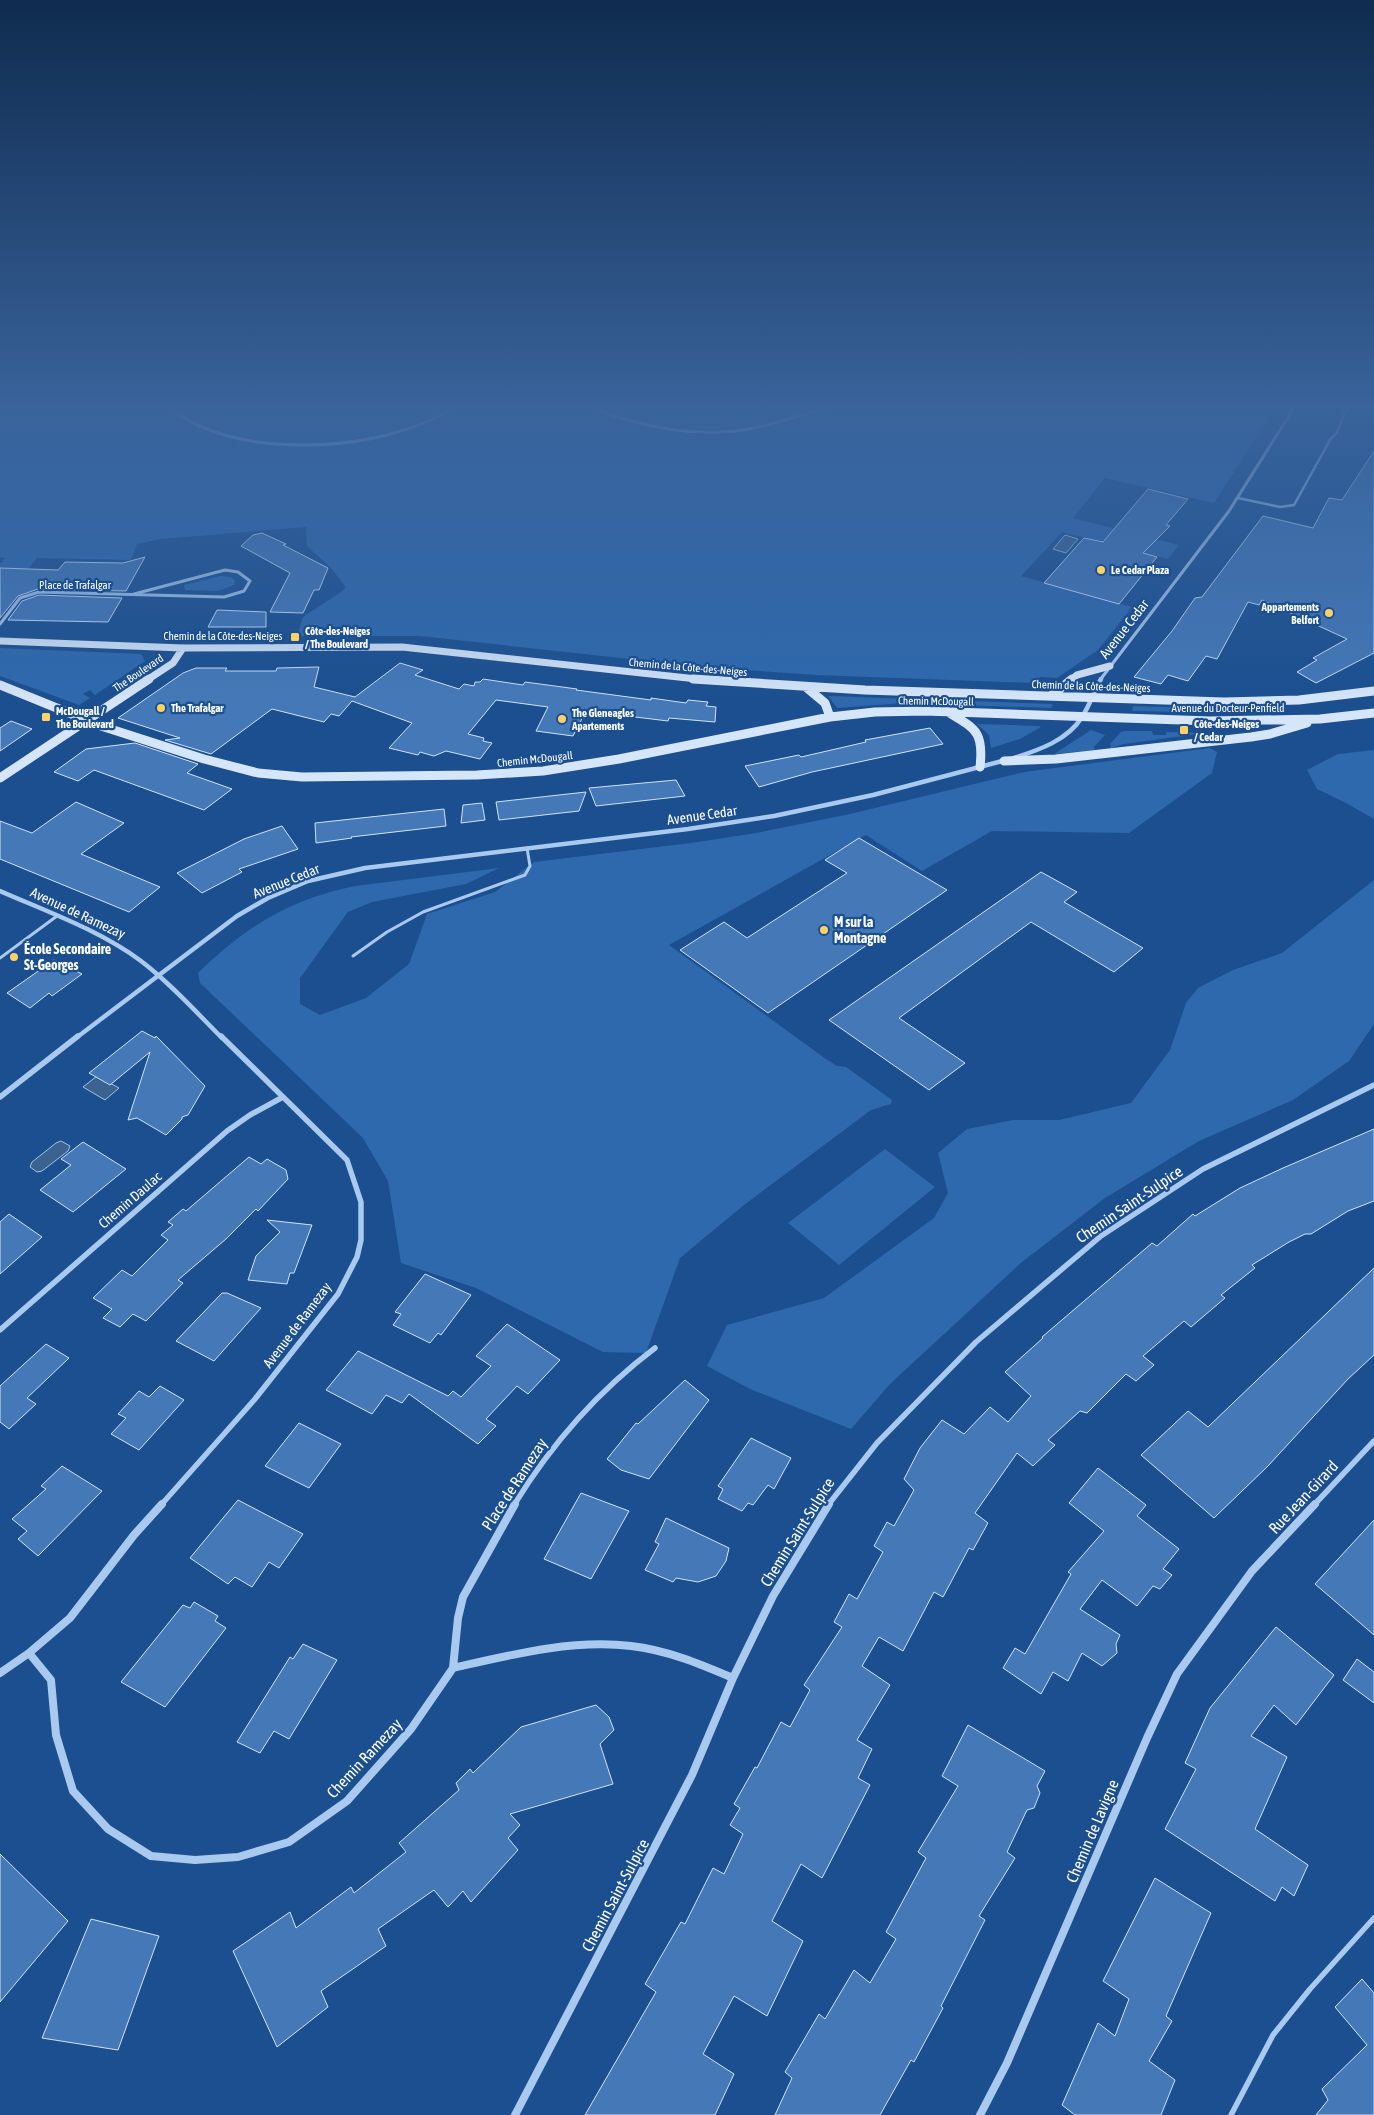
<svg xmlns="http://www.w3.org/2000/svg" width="1374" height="2115" font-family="'Asap Condensed',sans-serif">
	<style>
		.green { fill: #2e69ad }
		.water { fill: #3c6290; stroke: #9cc4f0 }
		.building { fill: #4478b7; stroke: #cfe3fa }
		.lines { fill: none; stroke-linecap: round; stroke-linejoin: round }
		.service-far2 { stroke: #a9c9ee; stroke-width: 2.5 }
		.service-far1 { stroke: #a9c9ee; stroke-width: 3 }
		.service { stroke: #a9c9ee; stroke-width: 5.5 }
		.pedestrian { stroke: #a9c9ee; stroke-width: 3 }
		.minor-far3 { stroke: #a9c9ee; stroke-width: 3 }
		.minor-far2 { stroke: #a9c9ee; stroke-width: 4.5 }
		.minor-far1 { stroke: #a9c9ee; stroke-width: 5.5 }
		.minor { stroke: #a9c9ee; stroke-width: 8 }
		.secondary-far1 { stroke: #d6e6fa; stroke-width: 7 }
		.secondary { stroke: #d6e6fa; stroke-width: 9 }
		.poi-dot { fill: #ffd166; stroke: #1b4f8f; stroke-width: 2 }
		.labels { text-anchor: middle; stroke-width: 4.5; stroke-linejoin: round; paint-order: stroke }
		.far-poi-label { font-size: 11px; font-weight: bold; fill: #fff; stroke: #1b4f8f; text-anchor: start }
		.far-street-label { font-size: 11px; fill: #fff; stroke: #1b4f8f }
		.street-label { font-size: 14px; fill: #fff; stroke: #1b4f8f }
		.poi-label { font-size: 14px; font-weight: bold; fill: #fff; stroke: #1b4f8f; text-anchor: start }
		.near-street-label { font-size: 16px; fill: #fff; stroke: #1b4f8f }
	</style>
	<rect width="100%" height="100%" fill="#1b4f8f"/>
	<path class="green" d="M0,406H1276L1214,503L1105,478L1073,518L1179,545L1168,559L1062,532L1021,576L1132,607L1098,650L1057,678L1040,677V683H1033L816,675L703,667L420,636H297L303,617L344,590L345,586L331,568L307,546L306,527L161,539L137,544L131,560L37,558L28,569L0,568V564L5,558L0,557Z
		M220,576L231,577L235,581L234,585L218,591L185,590L184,585Z
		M0,648L141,654L145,661L95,695L90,690L83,694L90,698L79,705L0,676Z
		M828,696H830L1053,704L1051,708L903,703L837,708Z
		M1133,706L1234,709L1236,713L1132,711Z
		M977,724L1039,726L1041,727L1020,739L991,748L989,735Z
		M1091,730L1105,735L1094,747L1095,750L1054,754Z
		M1126,731H1152L1153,735H1166V732L1206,733L1124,744L1111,748L1110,744L1121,732Z
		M1210,748L1217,752L1212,773L1129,833L992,831L922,871L866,835L669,945L826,1059L837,1066L846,1067L892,1100L891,1104L871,1110L744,1205L680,1258L646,1353L603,1352L476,1288L401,1263L388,1181L363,1138L200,983L198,973C245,927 290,899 355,886L499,868L466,884L372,902L348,912L300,978V1004L320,1015L366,998L409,964L427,914L495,892L534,862L691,843L756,833L850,814L1024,772Z
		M1374,750V819L1346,803L1317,789L1307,770L1338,754Z
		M1374,880V1024L1349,1061L1293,1100L1199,1141L1105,1198L1022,1262L890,1384L851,1429L750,1389L707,1366L727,1325L824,1298L934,1218L948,1193L938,1153L967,1129L1013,1120H1059L1131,1103L1170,1050L1186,1003L1198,988L1233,970L1282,953Z
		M885,1149L935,1187L839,1265L788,1223Z"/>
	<path class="water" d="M1065,535L1078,539L1066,553L1053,549Z
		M97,1076L119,1088L105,1100L83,1087Z
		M61,1141L70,1146L68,1151L42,1171L37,1172L30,1167L32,1162L56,1143Z"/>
	<path class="building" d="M1374,451V653L1316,683L1297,672L1317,660L1313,658L1347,639L1262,600L1259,605L1248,602L1217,659L1206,656L1188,681L1168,675L1161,684L1134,677L1172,631L1195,598L1202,597L1263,516L1313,528L1329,498L1342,500Z
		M1148,489L1188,499L1166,525L1170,526L1143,553L1157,557L1119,604L1044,583L1084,538L1103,542Z
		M262,533L286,544L283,545L328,568L319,590H314L303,613L270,612L290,573L241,546L253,535Z
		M145,557L126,591L38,589L18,596L0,618V568L58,570L65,562L123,563Z
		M39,595L122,598L108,622L8,620L22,601Z
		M217,610L266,612V627H208Z
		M400,663L423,670L415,675L459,689L464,684L474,686L475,682H480L483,679L523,685L525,682L577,689L576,690L651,700V698L686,703L688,700L708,702L706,706L716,707L715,722L669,718L668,721L586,711L573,736L536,731L548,707L496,700L468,734L484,738L483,741L492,743L480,759L446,751L434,756L420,752L418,755L389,748L412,723L352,701L339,716L331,714L324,722L272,709L211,754L165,740L180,738L118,718L183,673L196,668H227L225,671H276L277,668L319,667L314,687L355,697Z
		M11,721L32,729L0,751V728Z
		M930,728L943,744L812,772L759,787L745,766L799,755L801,757L866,742L865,740Z
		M135,743L198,764L187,773L232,789L204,810L94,770L78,781L54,772L86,749Z
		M676,780L685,796L596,806L589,788Z
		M586,792L579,811L499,820L496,802Z
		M76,802L124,823L81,854L160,887L129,912L0,859V821L32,833Z
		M482,803L485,820L461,823L463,805Z
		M444,809L446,826L351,837L352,838L316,843L315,823Z
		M282,826L298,849L239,869L242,872L202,893L177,873L244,839Z
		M859,838L947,890L768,1013L680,950L724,922L747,938L847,873L825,860Z
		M1041,872L1077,892L1064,902L1143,948L1114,972L1031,922L899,1018L965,1063L929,1090L829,1020Z
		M54,960L82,974L52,996L49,993L30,1008L7,993Z
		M142,1031L155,1038L156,1036L205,1086L188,1115L182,1117V1119L166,1135L137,1118L128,1120L150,1052L110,1085L89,1073Z
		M1374,1129V1201L1348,1211L1311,1234H1305L1289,1242L1252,1265L1255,1268L1221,1295L1225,1298L1191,1327L1184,1321L1143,1356L1154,1365L1136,1381L1126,1374L1087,1413L1080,1411L1048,1440L1055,1445L1033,1466L1017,1453L975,1513L988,1523L973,1550L969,1548L943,1597L934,1592L903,1651L879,1637L862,1666L890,1685L857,1740L872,1749L858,1778L870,1785L822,1878L801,1864L772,1921L803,1941L767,2016L734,1996L703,2054L734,2074L715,2115H585L656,1992L645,1984L681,1922L685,1924L713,1868L724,1874L743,1834L730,1825L740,1808L734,1804L755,1767L757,1768L781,1722L790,1727L810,1690L804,1685L842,1627L834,1622L849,1594L857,1599L883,1552L874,1546L887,1522L894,1526L914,1490L904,1479L920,1448L942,1420L964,1434L990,1407L1008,1422L1031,1396L1005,1372L1043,1338L1042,1337L1152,1243L1157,1246L1193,1214L1195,1216L1240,1188L1283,1168Z
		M83,1142L126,1169L73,1212L40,1190L71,1165L61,1159Z
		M249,1157L261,1164L267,1159L286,1170L288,1179L258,1211L256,1209L226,1239L178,1280L183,1283L146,1321L133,1314L120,1327L103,1318L112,1309L93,1298L122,1270L132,1276L168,1240L161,1235L173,1225L168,1222L183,1209L186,1211Z
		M9,1214L42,1237L0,1274V1222Z
		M267,1220L312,1225L294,1273H290L287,1284L248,1280L256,1256L280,1232Z
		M1374,1268V1355L1348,1379L1268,1466L1214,1518L1141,1455L1188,1411L1208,1427Z
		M425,1274L471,1295L441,1335L438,1333L430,1343L393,1325L401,1314L395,1312Z
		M222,1293H227L261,1308L214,1361L176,1341Z
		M507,1324L560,1360L528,1394L517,1386L486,1419L496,1426L478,1444L409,1394L402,1403L386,1395L372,1414L326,1390L358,1351L448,1396L453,1391L461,1397L491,1366L476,1356Z
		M46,1344L69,1358L27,1398L36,1404L9,1429L0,1422V1386Z
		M685,1380L709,1400L649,1479L621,1470L607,1459L636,1423L638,1424Z
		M160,1386L184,1400L139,1450L111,1434L126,1418L118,1414L139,1391L149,1397Z
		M299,1423L341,1444L309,1488L265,1466Z
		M751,1438L791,1458L774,1489L768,1485L753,1505L748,1503L742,1511L718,1499L723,1489L718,1486Z
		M62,1466L102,1491L38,1556L18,1539L27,1531L12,1519L46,1489L41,1486Z
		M1098,1468L1146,1505L1137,1516L1179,1549L1163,1569L1172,1575L1160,1589L1153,1586L1137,1606L1102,1580L1080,1609L1120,1635L1116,1644L1117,1653L1102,1666L1082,1653L1068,1681L1053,1672L1041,1694L1003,1668L1015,1648L1025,1654L1071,1574L1068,1572L1104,1531L1069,1503Z
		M581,1493L629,1511L591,1579L544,1559Z
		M238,1500L303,1534L279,1568L269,1562L252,1587L235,1577L228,1584L190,1558Z
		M666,1518L729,1548L726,1561L716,1576L698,1582L676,1578L673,1582L645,1570L659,1544L655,1542Z
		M1374,1520V1635L1315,1584Z
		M194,1602L218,1616L215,1621L226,1628L165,1707L121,1682L183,1605L190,1608Z
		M1276,1627L1334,1675L1296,1725L1274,1705L1251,1736L1287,1757L1255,1829L1308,1865L1294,1896L1282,1887L1275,1901L1165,1829L1196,1769L1185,1763L1210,1708Z
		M303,1644L337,1660L289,1739L274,1731L260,1753L237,1742L290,1657L293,1659Z
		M1357,1659L1374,1672V1703L1343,1680Z
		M596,1705L609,1717L614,1730L600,1744L613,1784L510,1814L520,1825L508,1838L518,1850L471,1902L463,1891L448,1907L434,1890L378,1929L386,1946L321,1991L328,2007L277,2047L233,1951L290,1912L296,1928L351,1887L354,1893L406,1852L399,1843L459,1790L456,1783L470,1769L473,1773L521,1727Z
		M968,1725L1045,1771L1037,1786L1040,1793L1034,1808L1027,1810L1007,1852L1015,1858L979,1916L985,1920L941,2006L943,2008L914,2062L911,2060L880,2115H775L792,2078L785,2072L819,2014L825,2019L854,1970L870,1983L896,1939L886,1932L926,1858L918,1852L958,1786L942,1776Z
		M0,1854L68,1921L0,2002Z
		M1155,1878L1211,1913L1166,2016L1172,2021L1149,2061L1175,2080L1161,2115H1075L1062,2105L1098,2023L1115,2036L1129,1999L1103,1981Z
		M91,1919L159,1936L118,2050L42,2038Z
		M1362,1979L1374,1993V2115H1316L1328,2100L1322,2089L1367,2045L1335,2007Z"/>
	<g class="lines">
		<path class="service-far2" d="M1238,498L1280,507L1294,505L1330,440L1337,432L1348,406"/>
		<path class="service-far1" d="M353,956L387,932L423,912L525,875L530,866L527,848
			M0,958L57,916"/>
		<path class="service" d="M1231,2115L1273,2035L1310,1989L1374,1918"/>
		<path class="pedestrian" d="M166,406C178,414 189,422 202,427C260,452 345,449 404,430C424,424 442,415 460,406
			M587,406C643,428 700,440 759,427C784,421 808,413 833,406"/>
		<path class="minor-far3" d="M0,624L20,598L39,592L224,597L244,591L250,581L238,572L225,570L134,594
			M1100,680L1229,511L1295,406"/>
		<path class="minor-far2" d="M1014,758C1039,750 1068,740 1082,717C1090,705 1094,691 1101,679
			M0,891C48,912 99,930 141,961C170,983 196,1012 222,1038
			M76,1038L237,916L268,898L308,881L365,868L688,829L774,816L873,795L1006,760"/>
		<path class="minor-far1" d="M0,1097L78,1036
			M0,1330L227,1131L250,1115L283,1097
			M161,1505L255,1399L338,1294L357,1257L361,1240V1202L347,1160L221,1036
			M514,1505C552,1443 598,1391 655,1348
			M828,1505L877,1443L976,1342L1101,1236L1203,1169L1374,1085
			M1314,1505L1374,1441"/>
		<path class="minor" d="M29,1653L51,1680L56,1735L73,1791L108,1829L151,1856L195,1860L238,1857L289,1842L347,1801L411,1729L453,1668C510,1655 572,1639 631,1646C667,1650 700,1664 733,1678
			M453,1668L458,1618L463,1597L515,1504
			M0,1673L29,1653L70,1618L134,1535L162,1504
			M515,2115L692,1775L733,1678L773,1596L829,1504
			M980,2115L1007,2063L1147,1738L1177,1674L1252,1571L1315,1504"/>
		<path class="secondary-far1" d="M0,641L183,648L402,647L706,680
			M147,680L173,663L183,648
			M1071,680L1077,675L1110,666"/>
		<path class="secondary" d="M693,679L865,690L1224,702L1299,700L1374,691
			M0,685L101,726L204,759L258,773L302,777L477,775L543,771L619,759L830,717L875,712L925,711L1210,721L1320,719L1374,713
			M807,688L825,703L830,717
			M1051,696L1072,679
			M948,712C976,729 984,732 980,767
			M1004,761L1056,759L1251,737L1270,734L1307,723
			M0,778L149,679"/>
	</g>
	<linearGradient id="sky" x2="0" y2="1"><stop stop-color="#0f2b4f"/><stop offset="0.58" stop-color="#39639b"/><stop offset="1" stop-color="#39639b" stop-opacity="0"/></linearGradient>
	<rect width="1374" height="702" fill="url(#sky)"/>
	<g class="poi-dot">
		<circle cx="1101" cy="570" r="5"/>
		<circle cx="1329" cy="613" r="5"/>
		<rect x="290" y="632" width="10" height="10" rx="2.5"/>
		<circle cx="161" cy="708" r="5"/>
		<rect x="41" y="712" width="10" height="10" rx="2.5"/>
		<circle cx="562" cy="719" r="5"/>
		<rect x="1179" y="725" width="10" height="10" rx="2.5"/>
		<circle cx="824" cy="930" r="5"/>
		<circle cx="14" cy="957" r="5"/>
	</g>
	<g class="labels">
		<g class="far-poi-label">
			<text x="1111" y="574">Le Cedar Plaza</text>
			<text x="1319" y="611" text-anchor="end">Appartements<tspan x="1319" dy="13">Belfort</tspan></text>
			<text x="305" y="635">Côte-des-Neiges<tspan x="305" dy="13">/ The Boulevard</tspan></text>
			<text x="171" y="712">The Trafalgar</text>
			<text x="56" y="715">McDougall /<tspan x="56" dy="13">The Boulevard</tspan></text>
			<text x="572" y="717">The Gleneagles<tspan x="572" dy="13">Apartements</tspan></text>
			<text x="1194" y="728">Côte-des-Neiges<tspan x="1194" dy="13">/ Cedar</tspan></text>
		</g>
		<g class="far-street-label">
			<text x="75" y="589">Place de Trafalgar</text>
			<text x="223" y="640">Chemin de la Côte-des-Neiges</text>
			<text transform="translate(688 667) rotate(5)" y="4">Chemin de la Côte-des-Neiges</text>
			<text transform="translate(138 673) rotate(-34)" y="4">The Boulevard</text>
			<text transform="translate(1091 686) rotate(2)" y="4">Chemin de la Côte-des-Neiges</text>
			<text transform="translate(936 701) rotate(1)" y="4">Chemin McDougall</text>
			<text x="1228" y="712">Avenue du Docteur-Penfield</text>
			<text transform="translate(535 759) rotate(-6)" y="4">Chemin McDougall</text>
		</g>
		<g class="street-label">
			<text transform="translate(1124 629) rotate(-52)" y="5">Avenue Cedar</text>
			<text transform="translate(702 815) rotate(-8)" y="5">Avenue Cedar</text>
			<text transform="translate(286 881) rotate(-22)" y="5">Avenue Cedar</text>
			<text transform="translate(78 913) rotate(25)" y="5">Avenue de Ramezay</text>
			<text transform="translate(130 1200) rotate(-41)" y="5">Chemin Daulac</text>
			<text transform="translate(297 1325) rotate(-53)" y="5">Avenue de Ramezay</text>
		</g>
		<g class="poi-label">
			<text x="834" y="927">M sur la<tspan x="834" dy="16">Montagne</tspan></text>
			<text x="24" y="954">École Secondaire<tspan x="24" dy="16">St-Georges</tspan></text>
		</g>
		<g class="near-street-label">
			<text transform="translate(1129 1204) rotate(-34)" y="6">Chemin Saint-Sulpice</text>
			<text transform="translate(514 1484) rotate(-57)" y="6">Place de Ramezay</text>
			<text transform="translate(1303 1497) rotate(-47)" y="6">Rue Jean-Girard</text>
			<text transform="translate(797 1532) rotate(-58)" y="6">Chemin Saint-Sulpice</text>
			<text transform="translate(364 1758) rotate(-47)" y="6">Chemin Ramezay</text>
			<text transform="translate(1092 1831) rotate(-67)" y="6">Chemin de Lavigne</text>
			<text transform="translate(615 1895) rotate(-62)" y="6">Chemin Saint-Sulpice</text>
		</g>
	</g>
</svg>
